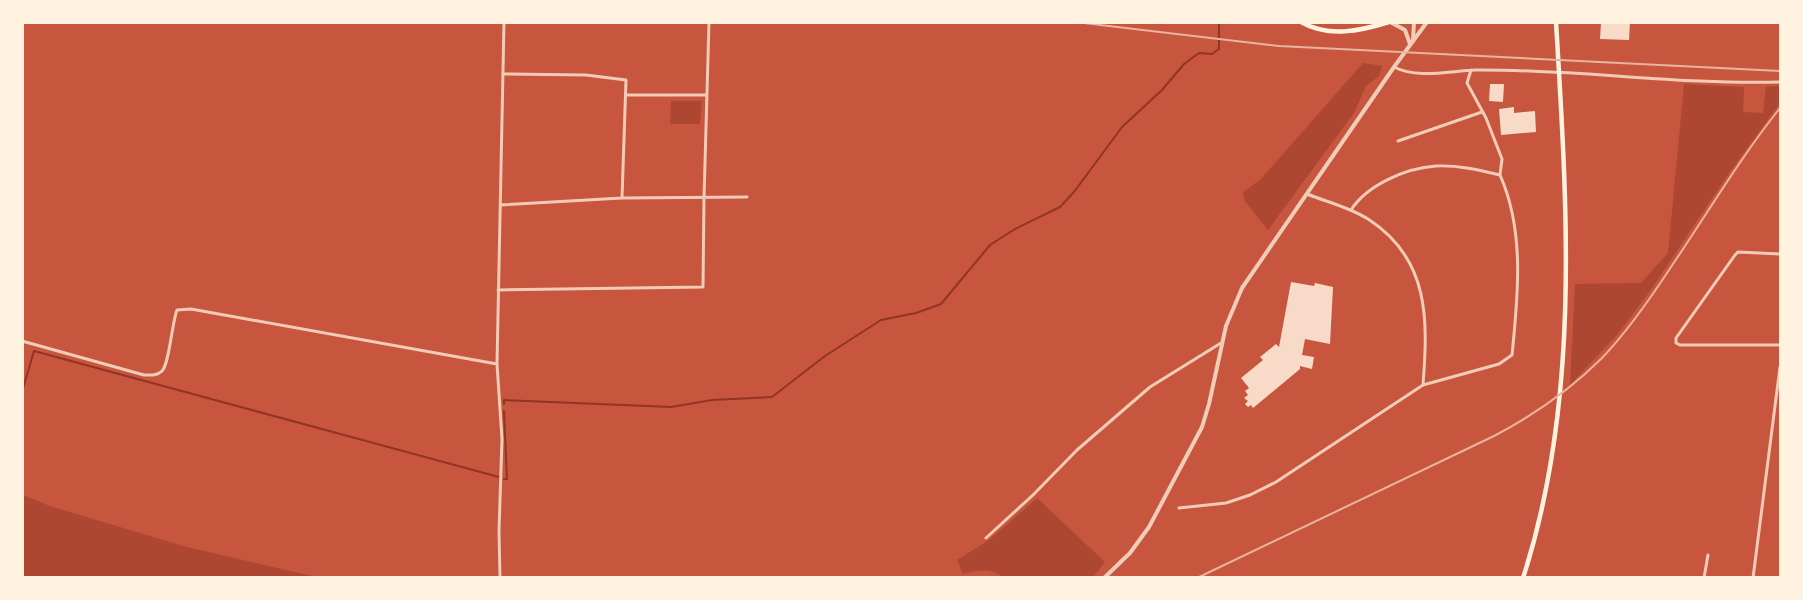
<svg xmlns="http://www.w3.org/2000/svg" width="1803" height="600" font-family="'Public Sans',sans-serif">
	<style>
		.green { fill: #ae4732 }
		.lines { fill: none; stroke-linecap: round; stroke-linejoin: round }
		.stream { stroke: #8f3625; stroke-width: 2 }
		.building { fill: #f7dbc8 }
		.minor { stroke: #f1ccb7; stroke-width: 3 }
		.tertiary { stroke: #f1ccb7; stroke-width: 4 }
		.secondary { stroke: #fff3e0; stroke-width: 4.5 }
		.primary { stroke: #fff3e0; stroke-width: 4.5 }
		.rail { stroke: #e9b49f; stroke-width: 2 }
	</style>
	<rect width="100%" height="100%" fill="#c8553d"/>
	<path class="green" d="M1363,63L1382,66L1379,76L1366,86L1354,113L1268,230L1244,200L1243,192L1260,180Z
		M1684,84L1744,87L1743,112L1763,113L1766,87L1780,86V103L1727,176L1648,294L1616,336L1570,385L1575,284L1641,283L1668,253Z
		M671,101H702L700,124H670Z
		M23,495L50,506L187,547L316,577H23Z
		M1037,498L1105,562L1093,577H1002C991,567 977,571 963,574L957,560L989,540Z"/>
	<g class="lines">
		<path class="stream" d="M22,392L34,351L499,477
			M504,404V400L671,407L712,400L772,397L825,356L881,320L916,313L941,304L990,245L1015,229L1060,207L1074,192L1122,127L1162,90L1184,64L1199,53L1212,54L1219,49V22
			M504,411L507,479H504"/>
	</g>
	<path class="building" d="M1601,22H1630L1629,40L1600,39Z
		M1490,84H1504L1503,102L1489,101Z
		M1514,107V113L1535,111L1536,132L1501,135L1499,109Z
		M1291,282L1314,286L1315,283L1333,287L1330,344L1305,339L1302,355L1314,357L1312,369L1300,366V369L1253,408L1251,405L1248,407L1245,404L1248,401L1244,398L1248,395L1245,391L1249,388L1241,378L1263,360L1260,357L1276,344L1279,347Z"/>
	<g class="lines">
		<path class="minor" d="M1394,67C1417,79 1449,71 1475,70C1577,69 1679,85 1780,82
			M1471,70L1467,83L1486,118L1502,159L1500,175
			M503,74L586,75L626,80L622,198
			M626,95H707
			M1398,141L1482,112
			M500,205L622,198L747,197
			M1351,210C1367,185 1406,168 1436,166C1458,165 1479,170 1500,175C1525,231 1518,296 1512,355L1499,364L1423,385
			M1780,254L1738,252L1735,255L1676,338V343L1680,345H1780
			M498,290L703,287L704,198L709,22
			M22,341L144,375C150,375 157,376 162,371C169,365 172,323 177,310L191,309L497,364L504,22
			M497,364L502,439L499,531L500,578
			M1179,508L1226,503L1250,495L1276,482L1423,385C1428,320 1430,259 1368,219C1349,207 1327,202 1307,194
			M986,538L1033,495L1077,450L1150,387L1221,343
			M1704,578L1708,555
			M1753,578L1780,367"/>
		<path class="tertiary" d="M1390,22L1405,30L1410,44
			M1413,40L1414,22
			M1104,578L1130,553L1149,527L1202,427L1209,404L1226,326L1242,288L1394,67L1427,22"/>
		<path class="secondary" d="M1301,22C1329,38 1360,31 1389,22"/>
		<path class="primary" d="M1523,578C1581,399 1567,206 1556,22"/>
		<path class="rail" d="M1075,22L1279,46L1780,71
			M1197,578L1494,436C1534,415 1570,390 1602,358C1628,331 1650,299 1671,267C1707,214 1740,158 1780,108"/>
	</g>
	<rect width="1803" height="600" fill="none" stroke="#fff3e0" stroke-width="48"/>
</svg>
